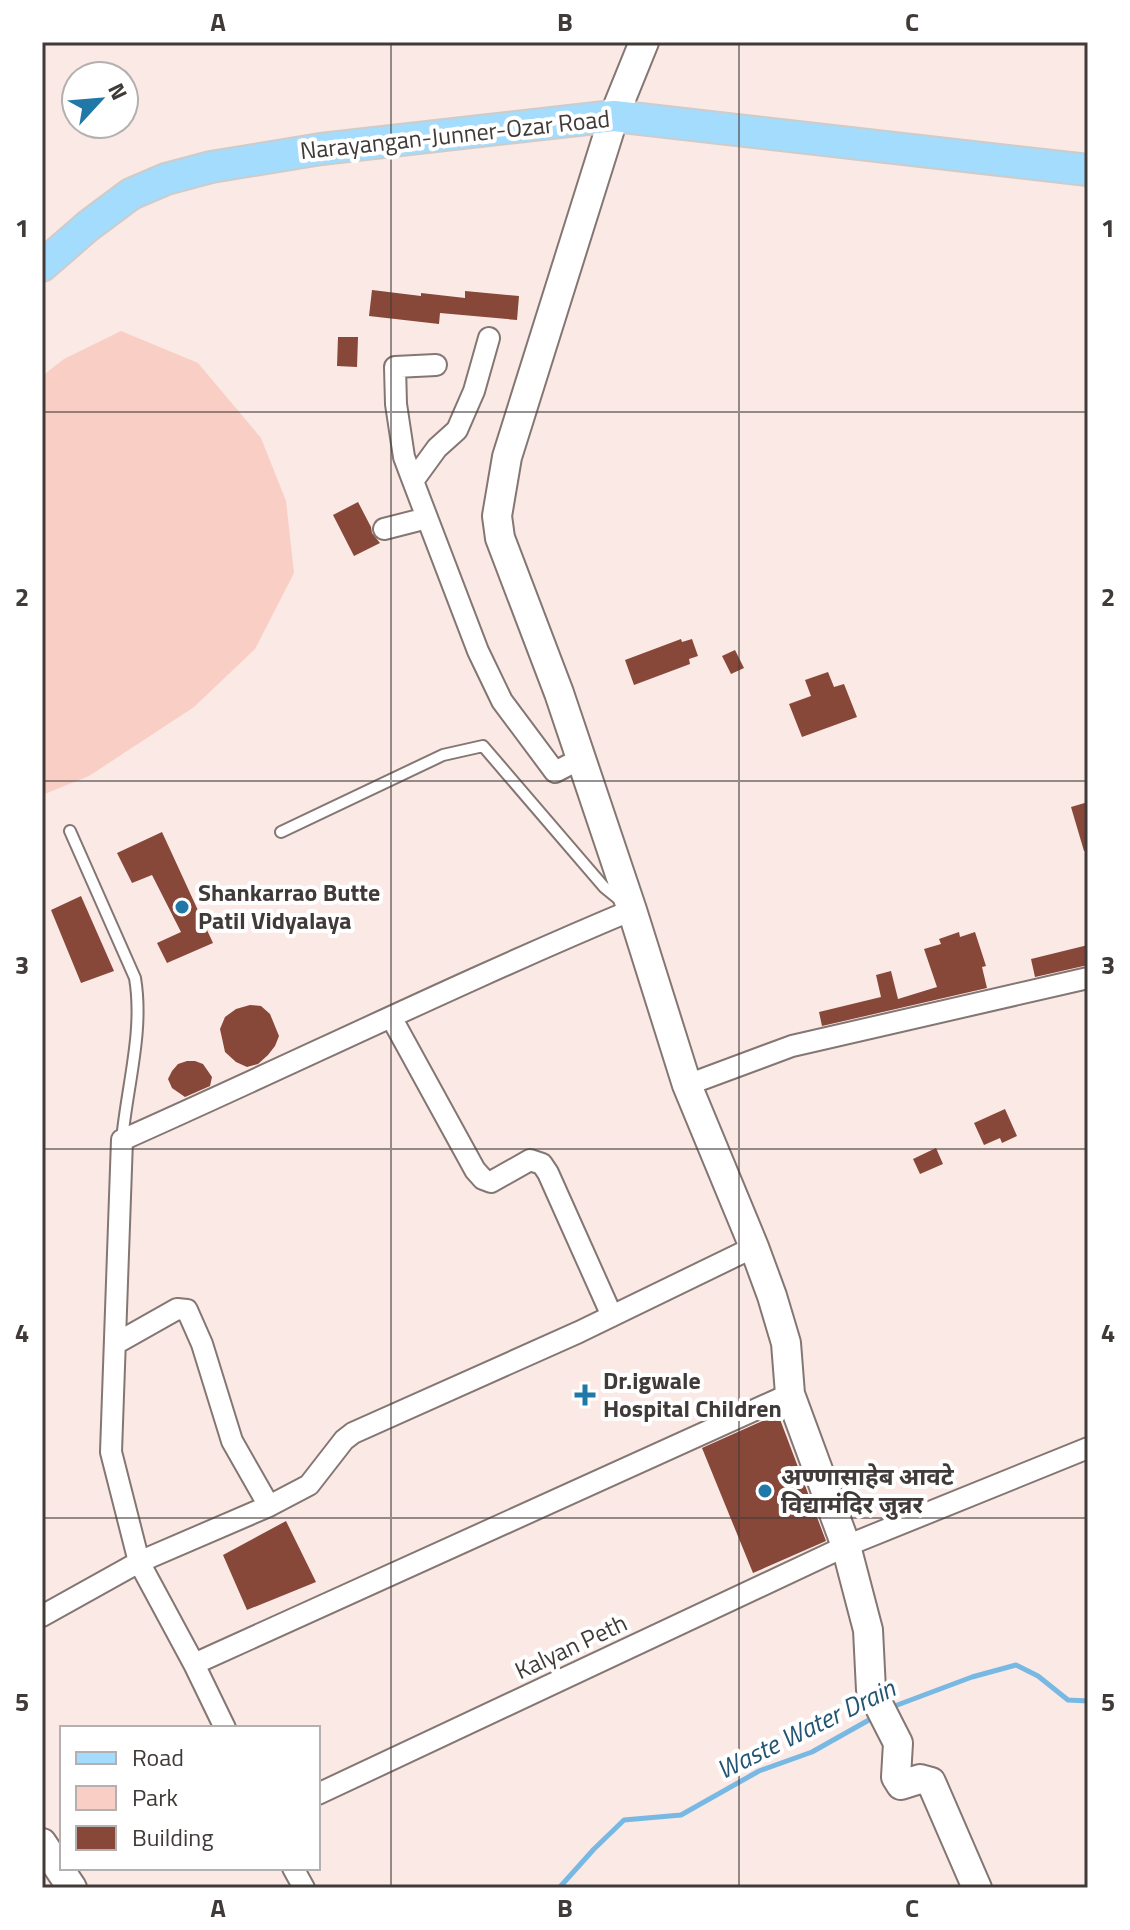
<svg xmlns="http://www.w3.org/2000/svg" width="1130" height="1930" font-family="'Titillium Web','Noto Sans Devanagari',sans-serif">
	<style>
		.green { fill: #f9cec4 }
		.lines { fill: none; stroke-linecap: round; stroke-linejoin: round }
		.stream { stroke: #77b9e3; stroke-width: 5 }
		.building { fill: #874739 }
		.lane-casing { stroke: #847672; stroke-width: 14 }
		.street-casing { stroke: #847672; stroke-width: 24 }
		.secondary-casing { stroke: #847672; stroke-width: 32 }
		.primary-casing { stroke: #cdcccb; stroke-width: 34 }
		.lane { stroke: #fff; stroke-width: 10 }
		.street { stroke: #fff; stroke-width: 20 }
		.secondary { stroke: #fff; stroke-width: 28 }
		.primary { stroke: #a3dcfd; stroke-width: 30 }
		.grid { fill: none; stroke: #403a38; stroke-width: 2; stroke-opacity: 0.55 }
		.poi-dot { fill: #1f78a7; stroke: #fff; stroke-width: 3 }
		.labels { text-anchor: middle; stroke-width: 8; stroke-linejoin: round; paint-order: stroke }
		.street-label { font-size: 24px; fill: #403a38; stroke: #fff }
		.poi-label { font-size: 24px; font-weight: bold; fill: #403a38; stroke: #fff; text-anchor: start }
		.water-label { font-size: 26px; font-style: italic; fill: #235573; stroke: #fff }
		.neatline { fill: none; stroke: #403a38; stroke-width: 3 }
		.grid-label { font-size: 26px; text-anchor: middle; font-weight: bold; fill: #403a38 }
	</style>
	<rect width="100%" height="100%" fill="#fae9e5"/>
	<path class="green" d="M121,331L198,363L261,438L286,501L294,573L255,649L194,707L89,776L42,795V376L64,359Z"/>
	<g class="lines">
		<path class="stream" d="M892,1707L972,1677L1016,1665L1038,1676L1068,1700L1088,1701
			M559,1888L594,1849L624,1820L681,1815L759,1771L812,1752L876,1716"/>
	</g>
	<path class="building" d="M372,290L421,296V293L465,298V291L519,296L517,320L440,313L439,324L369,316Z
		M338,337H358L357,367L337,366Z
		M358,502L371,527L372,533L380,543L354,556L333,515Z
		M681,639L682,642L692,639L698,656L689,659L690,664L634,685L625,660Z
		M735,650L744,668L731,674L722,656Z
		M828,672L834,687L844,684L857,717L802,737L789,704L811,696L805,680Z
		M1088,802V850L1084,851L1071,807Z
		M162,832L213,943L167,963L157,943L181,932L152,875L132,883L117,853Z
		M81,896L114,971L81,983L51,910Z
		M959,932L960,937L975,932L986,966L982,967L987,988L822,1026L819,1012L881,997L876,975L891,971L898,999L937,987L924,949L941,944L939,939Z
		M1088,945V965L1035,977L1031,959Z
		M250,1005L261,1006L270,1014L279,1036L275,1046L268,1055L258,1064L247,1067L236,1062L225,1052L220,1029L225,1017L236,1009Z
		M187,1061H195L203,1064L212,1077L210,1086L185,1097L172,1088L168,1079L172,1071L178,1064Z
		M1005,1109L1017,1136L1002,1143L1000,1138L984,1145L974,1123Z
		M936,1148L943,1164L920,1174L913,1159Z
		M778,1414L826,1541L753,1573L702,1448Z
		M286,1521L316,1582L247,1610L223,1555Z"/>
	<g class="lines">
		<defs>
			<path id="lane" d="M70,831L135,978C144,1031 127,1086 122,1140
				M281,832L443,755L483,746L604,887L620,900"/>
			<path id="street" d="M489,338L474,391L457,430L437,448L413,481L478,651L502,701L555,772L580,759
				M413,481L404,457L396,404L395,367L436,365
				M384,529L427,518
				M632,910C460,982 293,1064 122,1140L111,1452L139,1562L269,1506L309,1485L344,1440L353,1433L579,1332L754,1247
				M391,1017L475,1170L483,1179L491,1182L530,1160L542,1164L548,1173L612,1316
				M687,1085L792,1046L1088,978
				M115,1344L177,1309L187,1310L202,1344L232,1441L269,1506
				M42,1616L139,1562L194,1664L225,1728
				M194,1664L790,1394
				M318,1794L846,1546L1088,1448
				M293,1868L304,1888"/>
			<path id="secondary" d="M644,42L614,116L507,457L497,516L500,538L559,693L632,910L687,1085L754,1247L772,1296L786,1343L790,1394L846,1546L868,1630L871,1690L898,1743L896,1777L901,1785L920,1779L931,1782L977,1888
				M42,1843L72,1888"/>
			<path id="primary" d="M42,266L88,226L131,194L166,179L211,167L321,149L614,116L1088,170"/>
		</defs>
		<use href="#lane" class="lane-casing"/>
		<use href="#street" class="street-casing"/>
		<use href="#secondary" class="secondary-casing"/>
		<use href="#primary" class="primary-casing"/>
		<use href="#lane" class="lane"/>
		<use href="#street" class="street"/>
		<use href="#secondary" class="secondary"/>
		<use href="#primary" class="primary"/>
	</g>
	<path class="grid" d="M391,42V1888M739,42V1888M42,412H1088M42,781H1088M42,1149H1088M42,1518H1088"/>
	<g class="poi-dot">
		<circle cx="182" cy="907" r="8"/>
		<path d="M581 1383h8v8h8v8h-8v8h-8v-8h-8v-8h8z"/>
		<circle cx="765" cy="1491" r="8"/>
	</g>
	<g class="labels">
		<g class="street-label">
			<text transform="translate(455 135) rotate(-6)" y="8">Narayangan-Junner-Ozar Road</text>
			<text transform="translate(571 1647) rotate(-25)" y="8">Kalyan Peth</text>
		</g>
		<g class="poi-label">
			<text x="198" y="901">Shankarrao Butte<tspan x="198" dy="28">Patil Vidyalaya</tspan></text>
			<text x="603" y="1389">Dr.igwale<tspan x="603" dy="28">Hospital Children</tspan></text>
			<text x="781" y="1485">अण्णासाहेब आवटे<tspan x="781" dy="28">विद्यामंदिर जुन्नर</tspan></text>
		</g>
		<g class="water-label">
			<text transform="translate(806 1729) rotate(-26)" y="9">Waste Water Drain</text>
		</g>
	</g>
	<rect width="1130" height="1930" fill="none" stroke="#ffffff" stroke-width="88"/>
	<rect x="60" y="1726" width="260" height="144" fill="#ffffff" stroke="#b3b0af" stroke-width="2"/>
	<rect x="76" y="1752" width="40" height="12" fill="#a3dcfd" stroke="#b3b0af" stroke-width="2"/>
	<text x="132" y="1766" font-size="24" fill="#403a38">Road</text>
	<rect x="76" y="1786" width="40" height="24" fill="#f9cec4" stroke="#b3b0af" stroke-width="2"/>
	<text x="132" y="1806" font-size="24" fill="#403a38">Park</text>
	<rect x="76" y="1826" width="40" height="24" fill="#874739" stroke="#b3b0af" stroke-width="2"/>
	<text x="132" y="1846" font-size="24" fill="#403a38">Building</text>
	<g transform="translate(100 100) rotate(64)"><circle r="38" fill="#ffffff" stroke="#b3b0af" stroke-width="2"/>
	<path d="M0-6L14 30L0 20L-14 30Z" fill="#1f78a7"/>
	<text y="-12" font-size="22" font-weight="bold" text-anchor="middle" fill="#403a38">N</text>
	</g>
	<rect x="44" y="44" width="1042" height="1842" class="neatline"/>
	<g class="grid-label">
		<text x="218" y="31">A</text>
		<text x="565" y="31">B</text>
		<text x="912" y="31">C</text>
		<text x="22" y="237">1</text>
		<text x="1108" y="237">1</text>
		<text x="22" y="606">2</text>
		<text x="1108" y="606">2</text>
		<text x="22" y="974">3</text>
		<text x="1108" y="974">3</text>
		<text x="22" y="1342">4</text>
		<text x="1108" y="1342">4</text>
		<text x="22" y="1711">5</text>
		<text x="1108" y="1711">5</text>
		<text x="218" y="1917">A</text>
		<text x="565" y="1917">B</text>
		<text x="912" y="1917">C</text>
	</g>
</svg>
